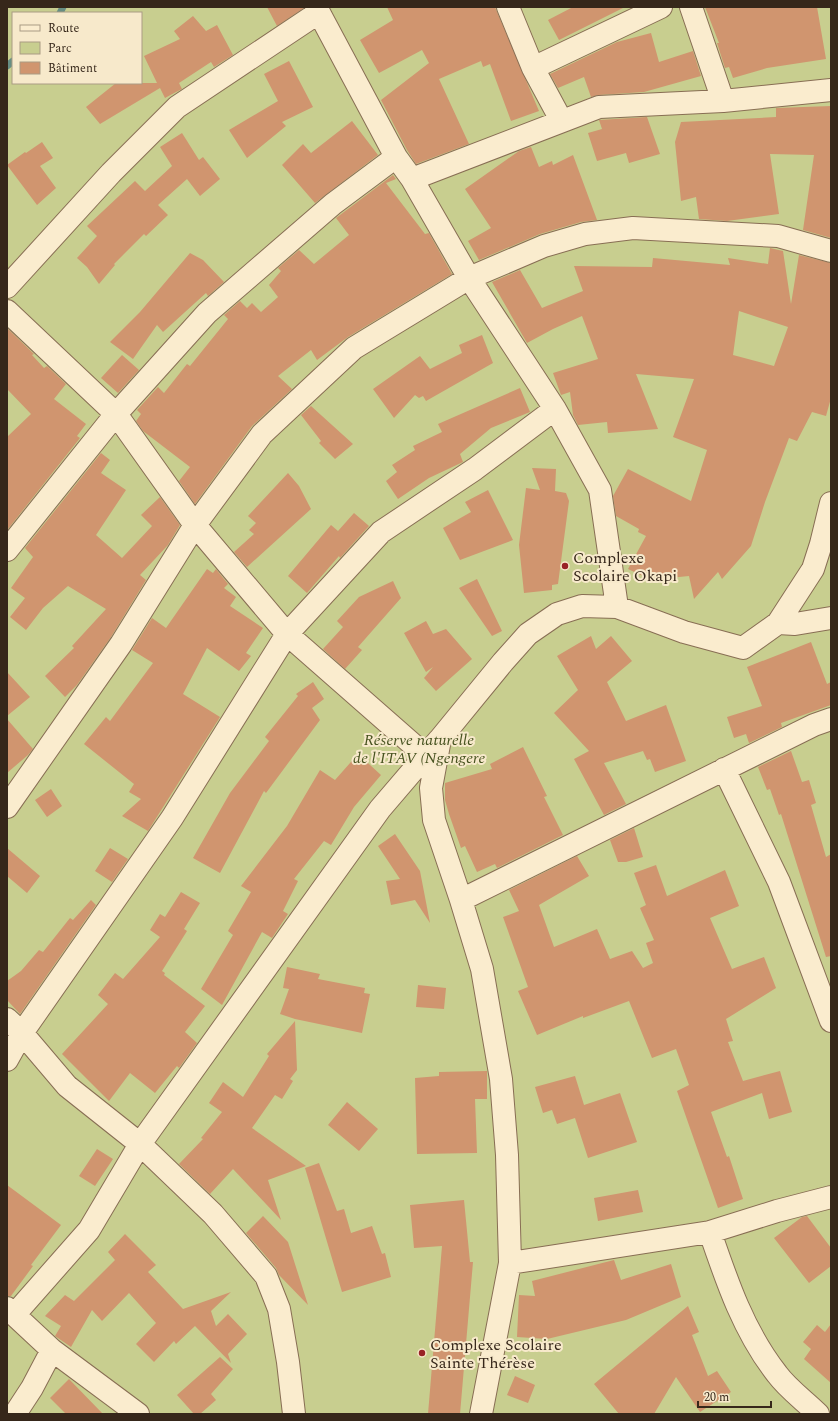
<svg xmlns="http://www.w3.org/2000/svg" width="838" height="1421" font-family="Spectral,serif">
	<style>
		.green { fill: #c8ce8f; fill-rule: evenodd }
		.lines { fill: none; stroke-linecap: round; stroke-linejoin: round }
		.stream { stroke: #678e83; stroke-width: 7 }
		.building { fill: #d0956f; fill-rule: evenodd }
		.street-casing { stroke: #886e54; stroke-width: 24 }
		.street { stroke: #faecce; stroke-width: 22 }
		.poi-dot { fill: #992225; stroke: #f7e9cb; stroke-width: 1.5 }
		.labels { text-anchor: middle; stroke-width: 4; stroke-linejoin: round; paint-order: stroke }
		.poi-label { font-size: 16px; fill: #36271a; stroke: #f7e9cb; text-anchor: start }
		.park-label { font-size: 16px; font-style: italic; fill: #485320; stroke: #f7e9cb }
	</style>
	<rect width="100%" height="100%" fill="#f0dfbb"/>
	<path class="green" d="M7,7H831V1414H7ZM13,13H141V83H13Z"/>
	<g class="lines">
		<path class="stream" d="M60,13L63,7
			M7,66L13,61"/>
	</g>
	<path class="building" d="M267,7H304V8L277,26Z
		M387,7H495L539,111L511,121L490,64L483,67L481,61L439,79L469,144L416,164L407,150L381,100L429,63L422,50L379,73L360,40L393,20Z
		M573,7H625L559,40L548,20Z
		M705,7H817L826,59L767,68L733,78L729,67L725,68L717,43H719Z
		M193,16L206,31L217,25L233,55L214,67L211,62L179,83L182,89L176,92L165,98L160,88L100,124L86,107L116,83H157L144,56L180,39L174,31Z
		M651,33L659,62L693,51L701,76L644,92L598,95L591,97L584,77L558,88L550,74L617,42Z
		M289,61L313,107L282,122L286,126L247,158L229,130L278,101L264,74Z
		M831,106V238L803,230L814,155L770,154L779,214L727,221L699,219L696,197L681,201L675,142L681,122L776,117V108Z
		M647,117L660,154L629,163L626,153L597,161L588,133L602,129L599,120Z
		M352,121L378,155L315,203L282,165L303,144L311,153Z
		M182,133L199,160L203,157L220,179L200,196L187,179L158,205L168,215L146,236L144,234L114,264L115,265L99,284L87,267L77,258L97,236L87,226L135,181L145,191L172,166L160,147Z
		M42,142L53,158L40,166L56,188L37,205L7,165L25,152L26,153Z
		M531,147L539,167L552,161L553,165L573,155L597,220L581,222L540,234L479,260L468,241L491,228L465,189L519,151Z
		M393,175L396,179L386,183L425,234L429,233L452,274L348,337L317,360L311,350L278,376L292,389L252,426L195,504L179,481L190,467L143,431L136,421L141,414L137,410L158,387L164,393L187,364L190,366L228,319L224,315L240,301L247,308L252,303L261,312L278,297L269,285L281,271L278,268L299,250L314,264L349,235L336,218Z
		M770,248L783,251L791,304L799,255L831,263V398L826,416L812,412L797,441L789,438L765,502L751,546L722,579L718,572L694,599L689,576L669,578L667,577L664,582L650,574L647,578L628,569L646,536L638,532L639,529L616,516L613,496L628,469L691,501L707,450L673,437L694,379L636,374L658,429L608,433L607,422L578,425L573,415L570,392L561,395L553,373L598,359L582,316L553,329L527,343L492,282L520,270L542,308L583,291L574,266L652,267L653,258L730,265L728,258L768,264ZM739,311L788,327L774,366L733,355Z
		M190,253L203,260L224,282L208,296L206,293L163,332L157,325L133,359L110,342L140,312Z
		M7,328L34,354L32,355L44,368L47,366L66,384L54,399L86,424L77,436L80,438L8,529L7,437L31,414L7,389Z
		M482,335L493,363L426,401L423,396L419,398L415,395L394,418L373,389L420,356L430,369L462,353L459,345Z
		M122,355L139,370L118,393L101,378Z
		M520,388L530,412L491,428L460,454L463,462L429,478L398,499L386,481L397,472L392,465L415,450L413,446L442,432L438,424Z
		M311,406L353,444L335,459L319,443L321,441L301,415Z
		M101,453L110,460L101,473L126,490L96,535L122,558L152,526L141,515L160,497L180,525L168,545L140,575L146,580L111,637L77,685L65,697L45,676L74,648L72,646L106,609L68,586L43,608L26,630L10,617L25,598L11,588L33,557L25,548Z
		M532,468L556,469L555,491L566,493L569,501L558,584L552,585V590L524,593L519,545L526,488L540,490Z
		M288,473L299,486L311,509L247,567L234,552L254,534L249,530L256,523L248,516Z
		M488,490L513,540L460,560L443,528L471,512L465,502Z
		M354,513L369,526L340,558L339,556L307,593L288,576L331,525L338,531Z
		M207,569L213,573L216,569L228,584L224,588L236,597L230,606L263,628L246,653L251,656L239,671L207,648L183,694L220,717L148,831L122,816L141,799L129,792L134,784L84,744L106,717L110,721L153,663L132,650L152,618L166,628Z
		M477,579L502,631L492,636L459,588Z
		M393,581L401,598L358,647L362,650L345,669L323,649L343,627L337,621L359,597Z
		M426,621L433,634L446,629L472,659L436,691L424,678L433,667L426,672L404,633Z
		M591,636L596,649L611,636L632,661L607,682L626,721L666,705L686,761L655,772L650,759L647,760L643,751L604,763L626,804L604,815L574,759L589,751L554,713L578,690L557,656Z
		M811,642L827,684L831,682V705L781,723L782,727L749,743L746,734L734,738L727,717L762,706L747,667Z
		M7,672L30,697L7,716Z
		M313,682L324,699L312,708L320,720L266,793L264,791L220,873L193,858L230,793L269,741L265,737L298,696L296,694Z
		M7,719L33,749L28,755L7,773Z
		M523,747L547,796L544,797L563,835L497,868L495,864L477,872L465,846L461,848L449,814L445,800V783L492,769L490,764Z
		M791,751L802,782L809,780L816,803L811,805L826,857L831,854V956L826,957L781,814L779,815L770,789L767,790L758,767Z
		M358,754L381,775L354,807L331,845L324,841L294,879L298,881L283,911L288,914L272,938L262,932L222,1005L201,989L233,935L228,931L251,892L241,886L287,826L320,770L335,780Z
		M51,789L62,806L47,817L35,800Z
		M634,828L643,857L626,862H618L610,840Z
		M395,834L420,871L430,923L415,900L391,905L386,881L400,879L378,846Z
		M7,848L40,876L27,893L7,876Z
		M110,848L128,859L112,882L95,871Z
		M577,856L589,876L539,905L554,947L597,929L610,959L632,951L643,968L653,963L646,943L654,940L640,908L646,905L634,873L656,865L667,896L725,870L739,906L710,918L732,969L764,957L776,988L726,1019L733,1041L728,1042L743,1081L780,1071L792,1112L769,1119L762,1093L711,1112L727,1157L729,1156L743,1199L718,1208L677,1091L689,1085L676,1049L652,1058L629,1001L583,1018V1016L537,1035L518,991L528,987L503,917L519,911L509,890Z
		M181,892L200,903L184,929L187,931L162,971L165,973L164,975L205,1006L185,1032L197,1043L179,1068L177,1066L155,1093L130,1073L109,1101L62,1054L108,1004L98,995L115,973L123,979L160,937L150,930L160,914L165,917Z
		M91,900L96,905L20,1014L7,1000V981L21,971L39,950L43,952L70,918L73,920Z
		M287,967L320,974L318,979L365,988L364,993L370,994L362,1033L295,1019L280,1014L289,989L283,988Z
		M418,985L446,988L444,1009L416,1007Z
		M295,1021L297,1070L290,1079L293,1081L282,1099L275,1095L252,1128L306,1166L268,1180L281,1220L233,1169L210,1194L179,1164L203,1139L201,1138L222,1112L209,1103L223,1082L243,1097L269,1056L267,1054Z
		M487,1071V1099H475L477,1153L417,1154L415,1078L439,1076V1072Z
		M575,1076L584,1105L620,1093L637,1142L588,1158L575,1118L557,1124L552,1110L543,1113L535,1087Z
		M347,1102L378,1129L359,1151L328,1125Z
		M97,1149L113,1159L95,1186L79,1176Z
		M319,1163L337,1211L344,1209L351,1233L372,1226L382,1254L385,1253L391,1277L342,1292L305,1168Z
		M7,1185L61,1225L31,1265L33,1266L11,1296H7Z
		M638,1190L643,1212L598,1221L594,1198Z
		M464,1200L470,1262H473L460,1414H428L442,1246L414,1248L410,1205Z
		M263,1216L288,1242L308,1305L279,1275L276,1268L246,1233Z
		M807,1216L831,1248V1266L809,1283L774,1238L802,1217Z
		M125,1234L156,1265L148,1272L183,1309L231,1292L211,1311L216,1326L228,1314L247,1334L228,1354L231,1363L195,1326L176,1344L174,1341L154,1362L136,1344L156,1323L129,1293L102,1321L92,1310L71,1347L55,1336L61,1326L45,1316L65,1295L74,1301L115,1260L108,1252Z
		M614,1260L621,1280L671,1264L681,1297L626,1320L547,1339L517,1337L519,1295L535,1296L532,1281Z
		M688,1306L699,1332L692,1335L708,1376L717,1371L731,1392L700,1412L676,1377L654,1414H619L594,1384Z
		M831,1324V1383L804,1359L811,1349L803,1342L817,1325L825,1332Z
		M220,1357L233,1369L211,1394L216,1400L200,1414H194L177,1395Z
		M515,1376L535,1385L528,1403L507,1395Z
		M69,1379L103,1414H66L50,1398Z"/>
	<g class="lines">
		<defs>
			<path id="street" d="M316,7L396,157L412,179L469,278L555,409L600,490L617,607
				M508,7L533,68L561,120
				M691,7L723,101
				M533,68L661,7
				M412,179L599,107L723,101L831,90
				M7,287L111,173L177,107L318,13
				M7,311L116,414L195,525L287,634L426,756
				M7,550L116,414L207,313L333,204L396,157
				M778,623L795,624L831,618
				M724,769L779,882L831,1021
				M7,807L121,644L195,525L262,434L354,348L469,278L544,246L585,234L633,228L778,236L831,251
				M461,900L814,725L831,719
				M7,1019L22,1033L67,1086L140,1144L213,1214L266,1276L279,1309L288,1362L294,1414
				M7,1060L22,1033L172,818L287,634L381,532L475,469L555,409
				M710,1232C727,1282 744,1332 777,1374C788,1389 805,1401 818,1414
				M510,1263L710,1232L777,1211L831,1197
				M7,1308L52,1350L138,1414
				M15,1314L89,1230L140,1144L380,809L439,740
				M15,1414L32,1388L52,1350
				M481,1414L510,1263L507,1155L501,1079L482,969L461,900L434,820L431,788L440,739L503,662L528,634L557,614L582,606L617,607L684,632L743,648L778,623L813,569L821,544L831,503"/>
		</defs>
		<use href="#street" class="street-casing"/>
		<use href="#street" class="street"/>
	</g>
	<g class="poi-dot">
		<circle cx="565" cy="566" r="4"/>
		<circle cx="422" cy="1353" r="4"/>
	</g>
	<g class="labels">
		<g class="poi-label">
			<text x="573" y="563">Complexe<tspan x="573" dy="18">Scolaire Okapi</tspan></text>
			<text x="430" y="1350">Complexe Scolaire<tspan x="430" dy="18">Sainte Thérèse</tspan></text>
		</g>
		<g class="park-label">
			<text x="419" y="745">Réserve naturelle<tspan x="419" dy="18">de l'ITAV (Ngengere</tspan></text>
		</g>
	</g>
	<rect width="838" height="1421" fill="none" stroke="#36271a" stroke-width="16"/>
	<rect x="12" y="12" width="130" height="72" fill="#f7e9cb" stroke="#aa9b84"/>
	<rect x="20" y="25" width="20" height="6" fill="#faecce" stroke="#aa9b84"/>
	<text x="48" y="32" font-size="12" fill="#36271a">Route</text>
	<rect x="20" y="42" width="20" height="12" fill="#c8ce8f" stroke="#aa9b84"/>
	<text x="48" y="52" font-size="12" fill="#36271a">Parc</text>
	<rect x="20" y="62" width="20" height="12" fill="#d0956f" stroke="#aa9b84"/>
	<text x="48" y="72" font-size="12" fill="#36271a">Bâtiment</text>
	<path d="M698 1401v6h73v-6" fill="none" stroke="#36271a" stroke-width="2"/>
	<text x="704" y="1401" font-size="12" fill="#36271a" stroke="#f7e9cb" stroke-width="3" paint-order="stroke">20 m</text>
</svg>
